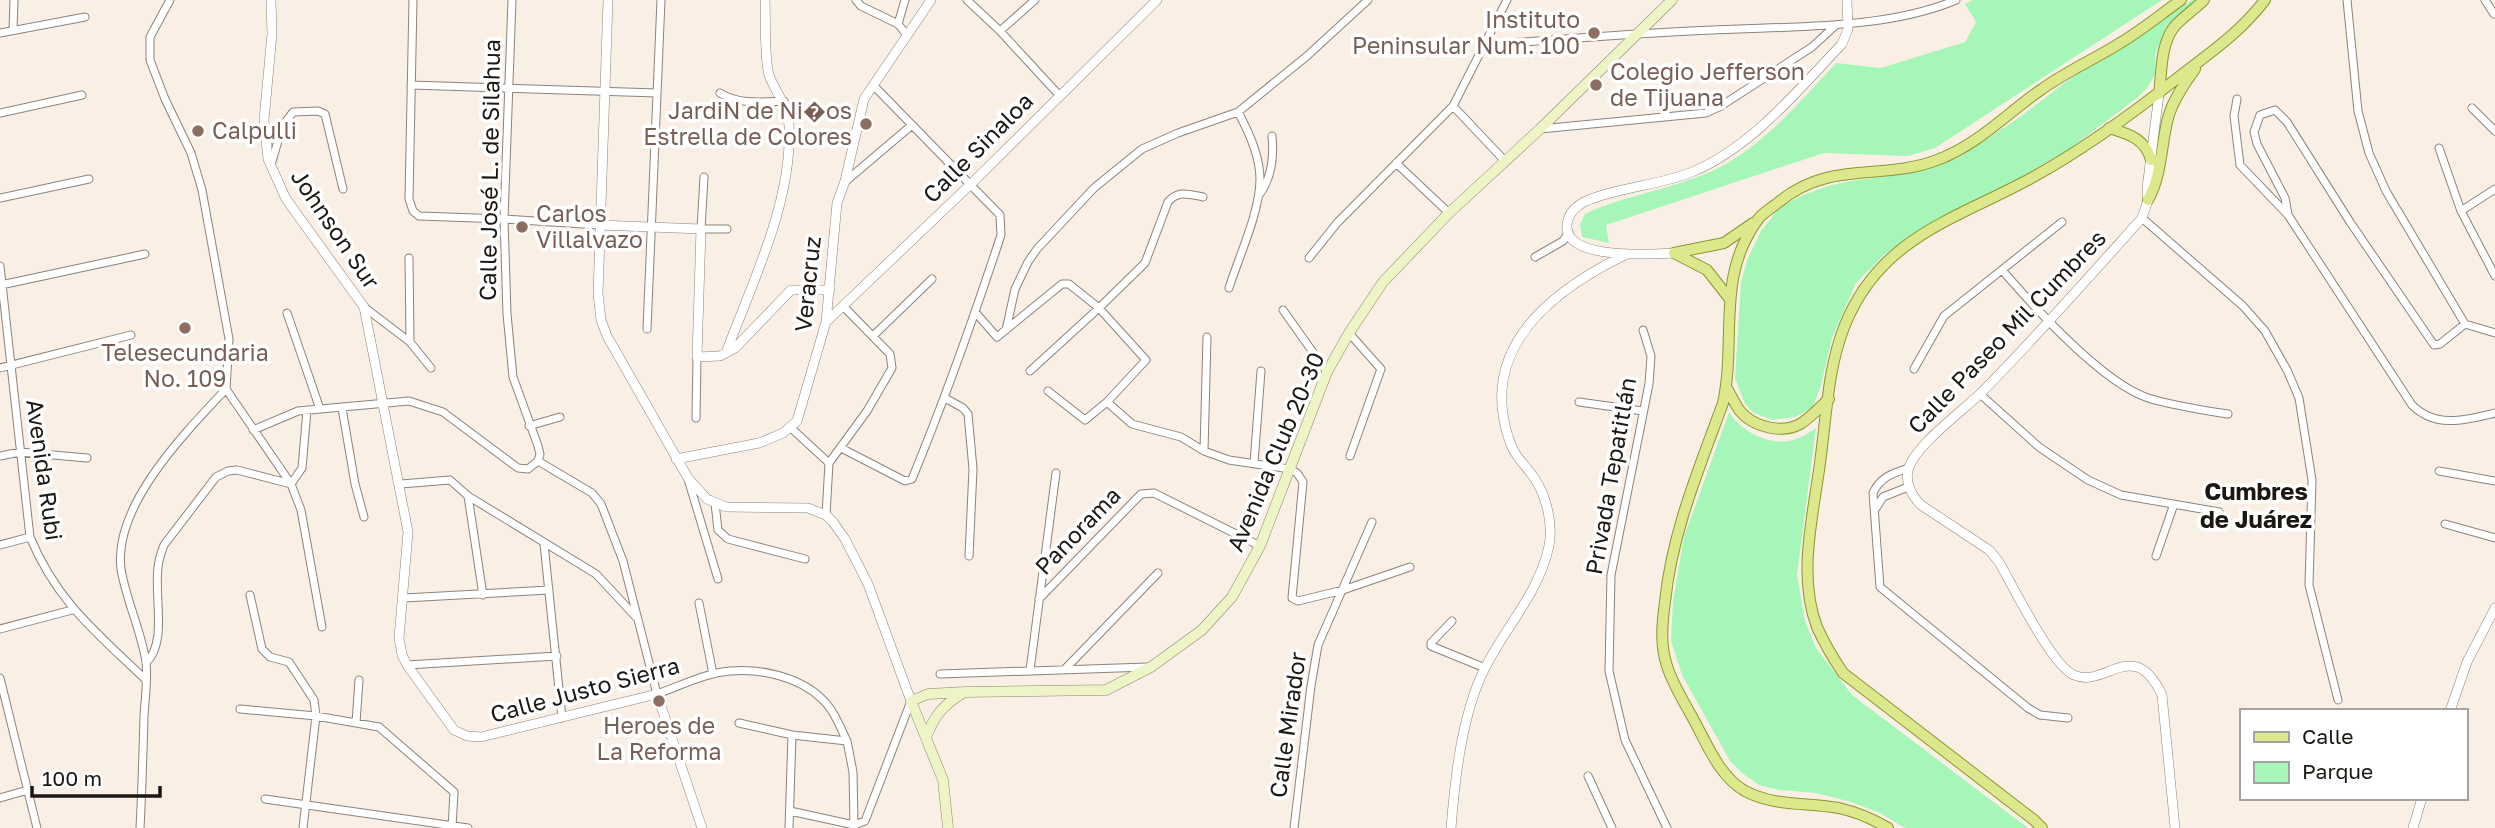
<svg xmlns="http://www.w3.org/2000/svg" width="2495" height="828" font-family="'Golos Text',sans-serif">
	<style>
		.green { fill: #a7f6b9 }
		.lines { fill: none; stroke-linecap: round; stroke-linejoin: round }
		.minor-casing { stroke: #8d837a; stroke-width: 9 }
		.tertiary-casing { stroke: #8d837a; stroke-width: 10 }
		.secondary-casing { stroke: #8d837a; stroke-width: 11 }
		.primary-casing { stroke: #8b9530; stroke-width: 12 }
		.minor { stroke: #fff; stroke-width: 7 }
		.tertiary { stroke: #fff; stroke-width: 9 }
		.secondary { stroke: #eef4c5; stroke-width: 10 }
		.primary { stroke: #dde88c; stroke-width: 10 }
		.education-dot { fill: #8d6e63; stroke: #fff; stroke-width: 2.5 }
		.labels { text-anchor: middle; stroke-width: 7; stroke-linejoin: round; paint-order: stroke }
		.education-label { font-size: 23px; fill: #785e54; stroke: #fff; text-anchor: start }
		.street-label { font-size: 23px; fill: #1b1814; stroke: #fff }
		.neighbourhood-label { font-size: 24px; font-weight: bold; fill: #1b1814; stroke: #fff }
	</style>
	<rect width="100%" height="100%" fill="#faefe5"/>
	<path class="green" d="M1973,0H2162L1935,148L1908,156L1824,153L1606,225L1609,243L1582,237L1580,225L1585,214C1631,192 1687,188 1731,161C1772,136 1804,97 1836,63L1881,68L1965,42L1976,22L1965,4Z
		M2192,0H2196L2175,18V27L2166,28L2155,55V74L2147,88L2137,98L2068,150L2012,182L1914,234L1884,255L1856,283L1832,338L1821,385L1813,407L1795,417L1773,420L1754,413L1745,404L1735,378L1741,282L1748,258L1761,231L1779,208L1803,195L1828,186L1850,181L1883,177L1935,166L1958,158L2020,117L2067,81Z
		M1729,412C1741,432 1773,448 1796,439C1803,437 1810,432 1816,428L1797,575L1805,621L1816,648L1852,695L2028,828H1905L1880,813L1851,802L1816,793L1779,790L1759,785L1742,773L1730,761L1682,675L1671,641L1673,601L1684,537Z"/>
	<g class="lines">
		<defs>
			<path id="minor" d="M170,0L150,37V60L165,99L191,153L202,190L229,339L226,389
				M413,0L409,199L413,211L419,216L504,219L599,225
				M512,0L504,219L507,314L513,377L538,446L540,454L538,461
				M856,0L861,6L898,24
				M905,0L898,24L907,35
				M967,0L1000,31L1059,95
				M2347,0L2358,111L2369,153L2386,191L2465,324L2495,333
				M2485,0L2494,14
				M13,30L14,0
				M1000,31L1035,0
				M0,33L85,17
				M1484,45C1560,39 1637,33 1713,30C1789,26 1885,30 1956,0
				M411,85L657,93
				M720,93C739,105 762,102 784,101
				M2237,99L2234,116L2240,165L2288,215L2412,405C2436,429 2466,420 2495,413
				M1453,106L1504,160
				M2472,108L2495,131
				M0,113L82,95
				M1540,129L1706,113L1721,106L1812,47L1836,25
				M2439,148L2461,211L2495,276
				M1396,163L1449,213
				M271,165L282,127L293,112L318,111L325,114L343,189
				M704,177L701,229H727
				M846,181L912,125
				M1259,195C1272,178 1274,157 1272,136
				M0,198L89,179
				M2461,211L2495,189
				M2288,214L2285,198L2257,144L2254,132L2260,115L2275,110L2287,122L2350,222L2434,345L2440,344L2465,324
				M2142,218L2243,306L2265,331L2287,370L2299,398L2312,480L2309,585L2338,700
				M1535,257L1563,241L1569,232
				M409,258L410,342
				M1309,258L1337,223L1453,106L1507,0
				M0,266L30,537C57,602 97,633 146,680
				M2002,270C2035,308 2101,382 2148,398C2174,406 2202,410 2228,414
				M1,285L145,254
				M1229,288C1239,256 1260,212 1260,179C1260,156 1249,132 1238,112
				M364,307L410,342L431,368
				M1283,310L1327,372
				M975,312L997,337L1062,284H1069L1099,308L1146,360L1107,402L1085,420L1048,391
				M287,313L320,409
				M647,329L661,0
				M1006,330L1015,289L1028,262L1037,249L1094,188L1142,149L1178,133L1238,112L1307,56L1368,0
				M1643,330L1651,356L1649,384L1611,575L1609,671L1625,740L1667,828
				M1349,333L1381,369L1350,456
				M873,336L932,279
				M0,368L131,335
				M1914,369L1944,316L2062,222
				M1030,371L1099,308L1145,263L1168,202C1178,190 1188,194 1203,197
				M226,389L291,484L301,510L322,627
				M1980,394L2039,447L2088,480L2121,495L2219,512
				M945,398L963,408L968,414L973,469L969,556
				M1107,402L1132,424L1181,437L1204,451L1229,460L1290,469L1297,473L1303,482L1292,598L1298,601L1343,590L1410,567
				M1579,402L1643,411
				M342,408L355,484L364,517
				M696,418L697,357
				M529,426L560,417
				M791,428L829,463
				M253,430L298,411L409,401L443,412L518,468L528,469L538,461
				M841,448L905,481L912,479C945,399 974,317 1001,235L1000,215L873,85
				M1204,451L1207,337
				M0,456L20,452L87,458
				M538,461L592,493L601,504L623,561L657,694C680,686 705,673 730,671C760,668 800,677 822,699C834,710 840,727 847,741L792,735L739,723
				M1254,463L1261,371
				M1909,468C1893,473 1880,477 1873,493L1880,587L2028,708L2040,715L2068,718
				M2439,471L2495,481
				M688,479L718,579
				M291,484L302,468L307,410
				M401,484L450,480L468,496L596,574L636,617
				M468,496L483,595
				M715,503L718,530L728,539L805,559
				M1876,508L1883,497L1908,487
				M826,515L829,463L867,411L892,368L890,354L843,306
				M2445,524L2495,538
				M544,544L562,718
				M0,545L30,537
				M2156,556L2174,504
				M250,595L262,649L270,657L289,662L314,700L316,716L303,828
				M404,598L549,590
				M1039,599L1141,494L1154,493L1260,546
				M699,603L713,674
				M1452,621L1431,643V646L1485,668
				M0,629L72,610
				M146,663C169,641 152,591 159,561C160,556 162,550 164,545L216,477L228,471L237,470L291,484
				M407,665L557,656
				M1065,669L1158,573
				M1030,670L1056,473
				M940,674L1147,667
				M0,678L37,828
				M240,709L316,716L379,727L454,792L452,828
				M356,723L359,680
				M1588,776L1612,828
				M0,798L28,790
				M265,799L468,828
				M790,811L854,825L853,772L847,741
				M854,827V825L865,821L911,701
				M140,828C142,791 143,753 144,716C145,698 148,679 146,662C141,630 126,600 121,569C113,505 186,432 226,389
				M789,828L792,735
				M1294,828L1311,686L1318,645L1372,522"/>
			<path id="tertiary" d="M271,0L272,34L264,120L268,159L286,199L364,307L408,532L399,638L402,655L407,665L454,730L467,736L481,737L657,694L702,828
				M608,0L598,294L601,320L607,336L688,478L707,499L726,507L808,508L826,515L833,522L845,539L868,584L911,701
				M2159,94L2147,188L2148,200L2142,218C2090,276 2038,335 1983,391C1964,410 1918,443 1909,467C1904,481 1911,495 1921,505L1989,550L1999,562C2013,586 2052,666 2074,675C2105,689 2134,635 2162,695L2175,828
				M599,225L701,229L697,357L720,356L735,348L791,290H830
				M1674,253C1652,254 1551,262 1569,217C1571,211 1578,205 1584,202C1617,187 1658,186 1692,172C1752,147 1798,90 1842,44L1848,29L1847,0
				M826,322L971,184L1157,0
				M726,353C752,283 793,201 789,125C787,103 776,94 769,75C764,59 766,19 765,0
				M676,459L759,443L783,433L797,421L826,322L837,203L845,181L864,99L931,0
				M2450,711L2467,662L2495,608
				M1451,828C1455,778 1462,713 1485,668C1506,626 1539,593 1549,546C1553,524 1547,498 1535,479C1528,468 1516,458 1511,445C1475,350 1550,291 1627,254
				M2413,828L2422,798"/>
			<path id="secondary" d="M926,737C935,715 943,705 963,693
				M948,828L943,780L911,701L928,694L965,692L1106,690L1151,667L1202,630L1232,597L1260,546L1327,372L1349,333L1383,282L1449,213L1540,129L1672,0"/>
			<path id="primary" d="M2159,94C2162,72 2160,46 2174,27C2183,17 2195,9 2204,0
				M2109,128C2128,134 2145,138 2151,160
				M2148,200C2162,175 2161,145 2168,118C2173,100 2184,84 2195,69
				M1674,253L1724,243L1753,223
				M1674,253L1707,270L1729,298
				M1726,387C1731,395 1735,404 1740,411C1753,427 1782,434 1800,424C1810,418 1820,407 1829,399
				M1888,828C1873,819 1856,812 1839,808C1807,802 1775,807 1745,791C1722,778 1710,751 1698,728C1688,708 1674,688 1667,666C1660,645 1662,623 1665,602C1672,532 1699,469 1723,403C1737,338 1715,276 1759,218C1764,212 1773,207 1780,201C1831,160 1882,181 1937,160C1978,145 2007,113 2042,89C2067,71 2095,59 2120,43C2142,30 2161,14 2181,0
				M2042,828L2034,820L1843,673C1833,658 1824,643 1817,627C1798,577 1812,521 1819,470C1826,424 1827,368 1845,325C1881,235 1960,218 2035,176C2082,150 2133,113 2175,80C2209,53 2238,35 2265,0"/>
		</defs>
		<use href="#minor" class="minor-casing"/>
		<use href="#tertiary" class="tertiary-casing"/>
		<use href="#secondary" class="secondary-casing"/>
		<use href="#primary" class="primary-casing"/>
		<use href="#minor" class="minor"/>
		<use href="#tertiary" class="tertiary"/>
		<use href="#secondary" class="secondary"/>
		<use href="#primary" class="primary"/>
	</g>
	<g class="education-dot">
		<circle cx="1594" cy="33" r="7"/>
		<circle cx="1596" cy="85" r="7"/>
		<circle cx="866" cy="124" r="7"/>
		<circle cx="198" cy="131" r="7"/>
		<circle cx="522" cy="227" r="7"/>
		<circle cx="185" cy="328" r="7"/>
		<circle cx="659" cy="701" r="7"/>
	</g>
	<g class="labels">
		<g class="education-label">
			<text x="1580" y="28" text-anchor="end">Instituto<tspan x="1580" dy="26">Peninsular Num. 100</tspan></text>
			<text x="1610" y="80">Colegio Jefferson<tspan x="1610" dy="26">de Tijuana</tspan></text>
			<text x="852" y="119" text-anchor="end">JardiN de Ni�os<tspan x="852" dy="26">Estrella de Colores</tspan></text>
			<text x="212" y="139">Calpulli</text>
			<text x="536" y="222">Carlos<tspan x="536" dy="26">Villalvazo</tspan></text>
			<text x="185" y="361" text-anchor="middle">Telesecundaria<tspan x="185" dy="26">No. 109</tspan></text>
			<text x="659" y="734" text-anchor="middle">Heroes de<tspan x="659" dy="26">La Reforma</tspan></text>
		</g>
		<g class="street-label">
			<text transform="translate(978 148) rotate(-45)" y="8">Calle Sinaloa</text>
			<text transform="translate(490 170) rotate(-89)" y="8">Calle José L. de Silahua</text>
			<text transform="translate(335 229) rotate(56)" y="8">Johnson Sur</text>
			<text transform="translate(808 284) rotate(-84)" y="8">Veracruz</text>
			<text transform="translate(2007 332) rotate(-46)" y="8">Calle Paseo Mil Cumbres</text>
			<text transform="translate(1276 452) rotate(-67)" y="8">Avenida Club 20-30</text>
			<text transform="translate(44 470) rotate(82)" y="8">Avenida Rubi</text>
			<text transform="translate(1611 476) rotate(-80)" y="8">Privada Tepatitlán</text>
			<text transform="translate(1078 531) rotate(-46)" y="8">Panorama</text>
			<text transform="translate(585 690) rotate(-15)" y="8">Calle Justo Sierra</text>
			<text transform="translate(1288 725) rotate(-82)" y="8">Calle Mirador</text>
		</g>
		<g class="neighbourhood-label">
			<text x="2256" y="500">Cumbres<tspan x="2256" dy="28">de Juárez</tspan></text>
		</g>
	</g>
	<rect x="2240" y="709" width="228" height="91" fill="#ffffff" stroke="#a4a3a1" stroke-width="2"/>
	<rect x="2254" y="732" width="35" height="10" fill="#dde88c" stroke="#a4a3a1" stroke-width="2"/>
	<text x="2302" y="744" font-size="21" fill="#1b1814">Calle</text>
	<rect x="2254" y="762" width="35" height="21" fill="#a7f6b9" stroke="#a4a3a1" stroke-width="2"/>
	<text x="2302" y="779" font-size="21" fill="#1b1814">Parque</text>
	<path d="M32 786v10h128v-10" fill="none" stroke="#1b1814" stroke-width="3.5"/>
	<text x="42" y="786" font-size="21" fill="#1b1814" stroke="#ffffff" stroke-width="5" paint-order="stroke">100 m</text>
</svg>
